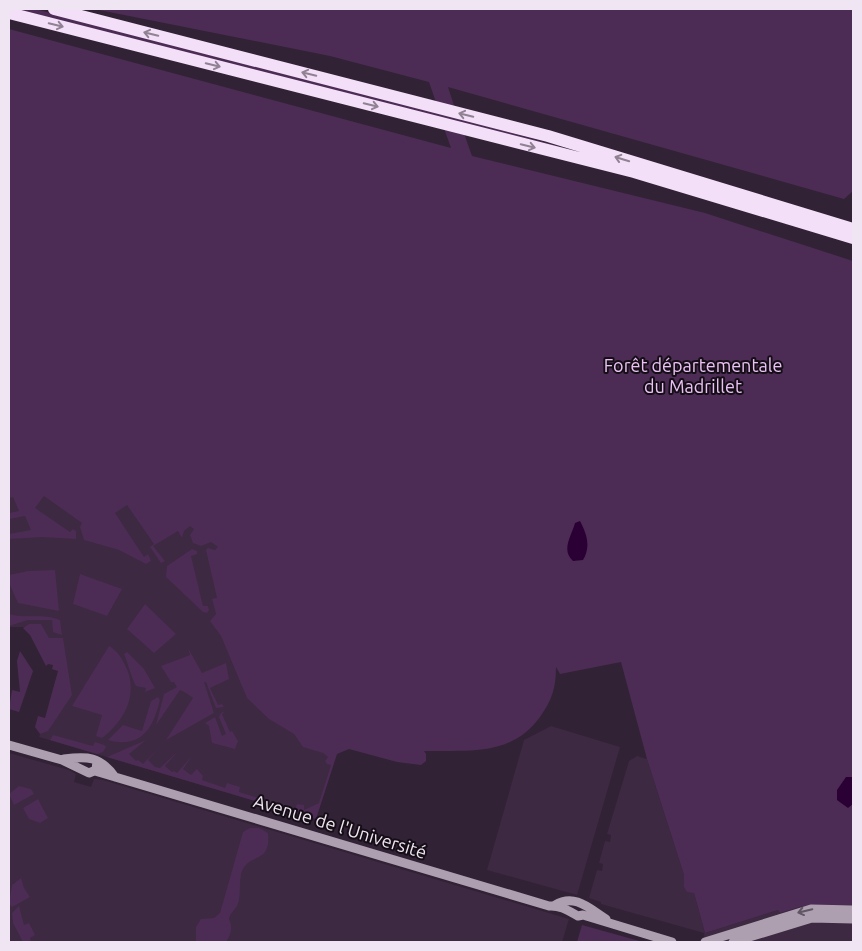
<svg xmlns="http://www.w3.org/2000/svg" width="862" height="951" font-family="Ubuntu,sans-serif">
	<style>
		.built { fill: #3d2942 }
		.green { fill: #4c2c54 }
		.water { fill: #2b0035 }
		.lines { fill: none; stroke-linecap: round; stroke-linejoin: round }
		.secondary { stroke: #ad9fb0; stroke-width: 9 }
		.highway { stroke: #f4dff9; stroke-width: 12 }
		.oneway { stroke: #908193 }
		.oneway2 { stroke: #615664 }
		.labels { text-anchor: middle; stroke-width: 4; stroke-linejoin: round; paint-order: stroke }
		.park-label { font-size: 18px; fill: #ebc2f5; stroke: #150e17 }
		.street-label { font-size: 18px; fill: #f0e5f2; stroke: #150e17 }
	</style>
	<rect width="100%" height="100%" fill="#322236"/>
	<path class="built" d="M9,460L239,523L339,746L316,819L39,737L62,675L36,627H9Z
		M551,726L620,747L577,895L487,870L524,740Z
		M9,753L69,770L76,774L74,782L91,787L94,779L103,780L569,919L562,942H9Z
		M637,756L647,759L684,875V887L694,893L705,933L778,910L780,913L803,906L853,905V942H705L704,933L601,904V902L589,898L597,870L602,871L603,864L599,863L605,841L610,842L611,835L607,834L629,761Z"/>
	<path class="green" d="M9,9H35L439,111L429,82L330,56L94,9H853V191L844,199L448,87L458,118L619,163L461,125L472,156L705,213L853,261V905L803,906L780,913L778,910L705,933L694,893L687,892L684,887V875L647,759L621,662L560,674L556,667C556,688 552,700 540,717C511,757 468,750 424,751L426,754V761L421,765L397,762L349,749L337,754L316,819L107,757L146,740L129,754L136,761L138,760L143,764L162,745L148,760L155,767L160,768L178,751L165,766L172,772L174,771L177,773L192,756L183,769L191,775L197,769L203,776L202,780L225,788L227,783L240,787L239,792L295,809L297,804L304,805V810L319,803L331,765L327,764L325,761L328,757L323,753L303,747L294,734L269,719L247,698L221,636L210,621L216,614L212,599L217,598L206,550L208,548L215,550L218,547L211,542L201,546L193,543L190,535L194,529L190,526L184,531L182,538L178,531L153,546L165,561L161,563L150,547L154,544L127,505L115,513L144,557L148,554L151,561L146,564L119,550L84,540L80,527L82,523L44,496L35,508L70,532L73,529L76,531V539L42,537L9,539V534L31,530L25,516L9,519V513L19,511L13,497L9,498V29L451,148L441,120Z
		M192,549L197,551V554L191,556L203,606H208L209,610L207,613L203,612L166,577L167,566Z
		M55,570L59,611L18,603L9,583V575L28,571Z
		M80,574L122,589L107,616L73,604Z
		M145,604L176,634L154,653L127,629Z
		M9,614C26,619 43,613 60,620L62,635L53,632L52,620H28L9,626Z
		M29,624H41L49,638H63L72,695L48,731L40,734L35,727L38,716L45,718L58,671L52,669L53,665L48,664L46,666L30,635L23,628Z
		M109,646C116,650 120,655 124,663C140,691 126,720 102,738L96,736L102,715L72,706Z
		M188,648L202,673L226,663L229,679L210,688L218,705L222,704L224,707L216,708L206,682H204L214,713L166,740L193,698L186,693L188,691L186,693L180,690L156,725L164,694L177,687L174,682H171L161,666L190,655Z
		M20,651L33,671L19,712L9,709L12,690L20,692L17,661Z
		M127,652L144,669L155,688L145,692L146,688L136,686C132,680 128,663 124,654Z
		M158,697L160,700C153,729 141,749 108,740L123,725L142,731L151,701Z
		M225,711L222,714L230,732L232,731L238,741L235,749L212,743L209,726L205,723L215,717L222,736L226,734L219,717L221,713Z
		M53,735L93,746L95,742L104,745L106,747L103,752L97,754L50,740Z
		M19,786L31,789L34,794L14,805L9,794Z
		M38,799L48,818L40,823L29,819L23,808Z
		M250,828H259L268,833C271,865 250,852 242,871C238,882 242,896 237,906C234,911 230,913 229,919C233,928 231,934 226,942H196V927L201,919L214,918L220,913L243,832Z
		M21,878L24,888L30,897L12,907L9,904L12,885Z
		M19,906L24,925L29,923L35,935L30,938L31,942H23L13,923L12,913Z
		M582,925L643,942H577Z"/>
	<path class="water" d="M580,521C587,534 591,547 583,560L573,561C561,550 571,537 575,523Z
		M846,777H853V804L848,808L837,800V790Z"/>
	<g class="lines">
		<path class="secondary" d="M9,745L62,760L89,773L96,770L97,761
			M64,759C87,756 100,756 115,777
			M95,771L549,906C560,905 569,911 578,916L583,915L672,942
			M555,905C575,893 590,909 606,919
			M705,942L811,909L853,910
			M733,942L812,918L853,919"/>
		<path class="highway" d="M54,9L548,136L853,229
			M9,13L634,172L853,238"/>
	</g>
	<defs><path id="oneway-shaft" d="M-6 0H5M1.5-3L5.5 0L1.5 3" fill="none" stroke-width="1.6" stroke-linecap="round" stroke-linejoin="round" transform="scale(1.25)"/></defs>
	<g class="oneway">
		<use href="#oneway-shaft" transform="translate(56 25) rotate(14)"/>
		<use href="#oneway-shaft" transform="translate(151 34) rotate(-166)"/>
		<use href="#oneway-shaft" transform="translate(213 65) rotate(14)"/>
		<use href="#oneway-shaft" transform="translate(309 74) rotate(-166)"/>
		<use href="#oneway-shaft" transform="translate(371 105) rotate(14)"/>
		<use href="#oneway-shaft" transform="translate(466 115) rotate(-166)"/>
		<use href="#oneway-shaft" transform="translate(528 146) rotate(14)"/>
		<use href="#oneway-shaft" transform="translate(622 159) rotate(-163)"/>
	</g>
	<use class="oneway2" href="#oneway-shaft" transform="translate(805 911) rotate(167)"/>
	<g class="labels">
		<g class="park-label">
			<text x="693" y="372">Forêt départementale<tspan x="693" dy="21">du Madrillet</tspan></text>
		</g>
		<g class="street-label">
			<text transform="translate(340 827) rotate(17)" y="6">Avenue de l'Université</text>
		</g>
	</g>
	<rect width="862" height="951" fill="none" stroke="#f0e5f2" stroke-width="20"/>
</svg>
